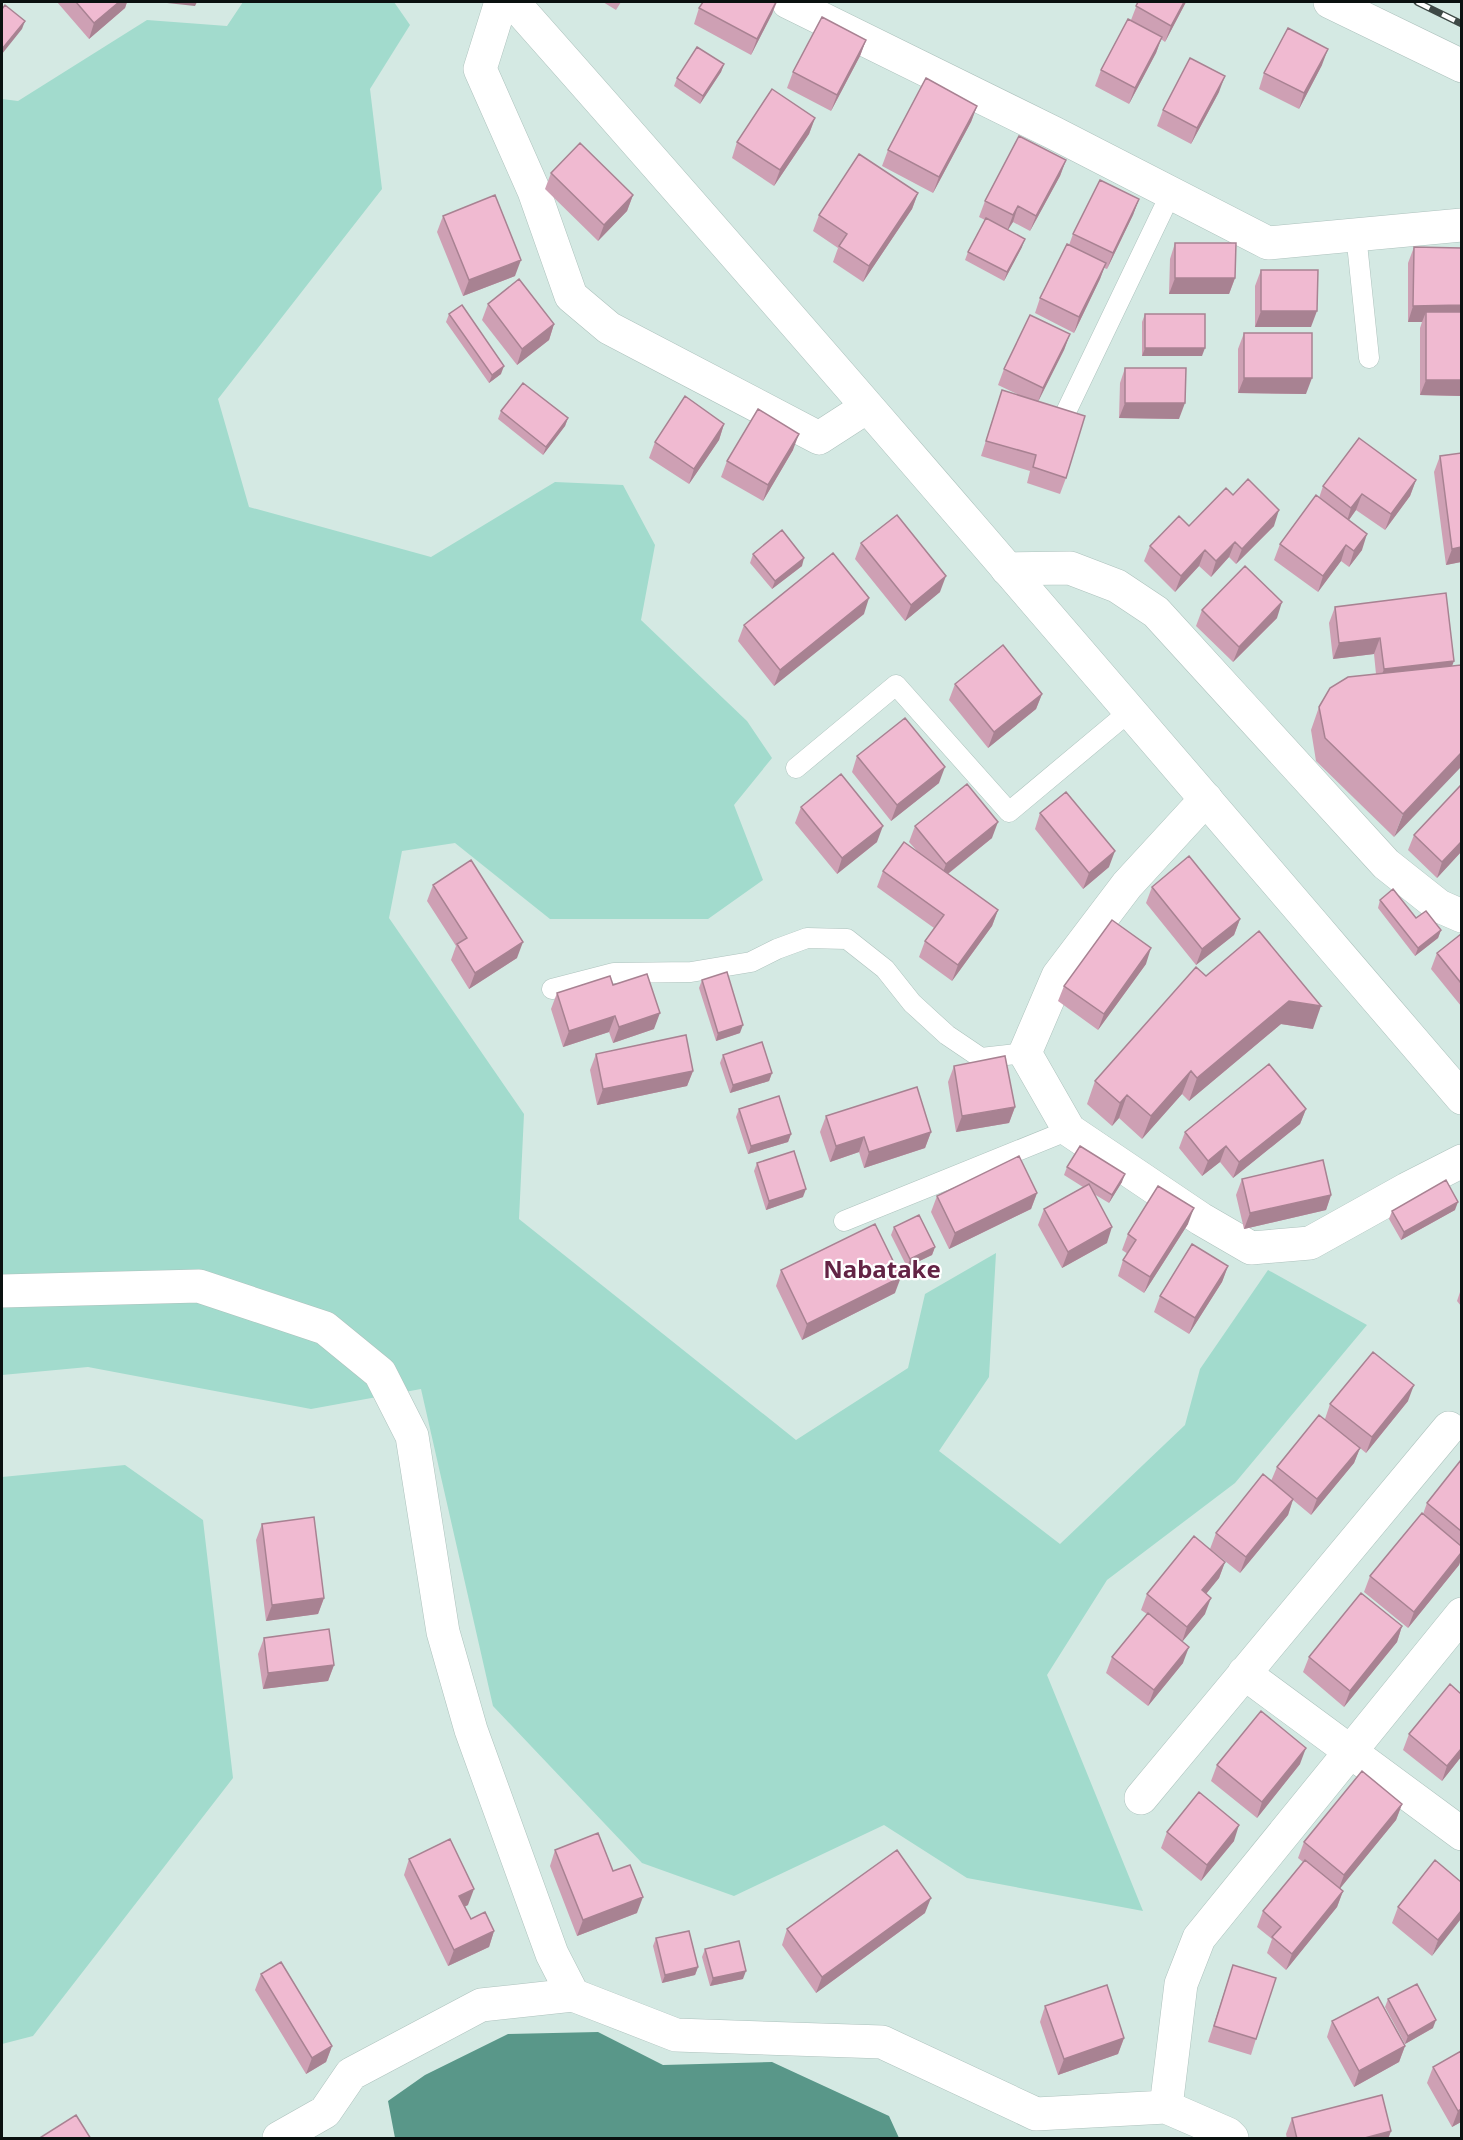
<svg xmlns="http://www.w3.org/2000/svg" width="1463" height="2140" font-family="'Noto Sans',sans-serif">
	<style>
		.green { fill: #a2dbcd }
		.water { fill: #599789 }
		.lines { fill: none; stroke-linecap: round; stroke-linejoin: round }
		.lane-casing { stroke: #adc2bd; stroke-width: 21 }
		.street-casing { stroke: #adc2bd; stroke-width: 34 }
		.secondary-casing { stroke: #adc2bd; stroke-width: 34 }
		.lane { stroke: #fff; stroke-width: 20 }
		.street { stroke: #fff; stroke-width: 33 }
		.secondary { stroke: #fff; stroke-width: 33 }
		.rail-casing { stroke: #3e4946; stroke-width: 7 }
		.rail { stroke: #fff; stroke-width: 4.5; stroke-dasharray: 14; stroke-linecap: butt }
		.wall { fill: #cea0b4 }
		.shaded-wall { fill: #a88292 }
		.building { fill: #f0bad1; stroke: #a88292; stroke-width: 1.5 }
		.labels { text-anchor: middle; stroke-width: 4.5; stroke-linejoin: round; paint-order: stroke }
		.quarter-label { font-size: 24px; font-weight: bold; fill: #632445; stroke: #fff }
	</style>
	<rect width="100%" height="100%" fill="#d4e9e3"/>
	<path class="green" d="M243,2H394L410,25L370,89L382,189L218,399L249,507L431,557L555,482L623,485L655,545L641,620L747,721L772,758L734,805L763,880L708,919H550L455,843L402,851L389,918L524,1114L519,1219L796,1440L908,1368L925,1294L996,1253L989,1377L939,1451L1060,1544L1185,1425L1200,1369L1268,1270L1367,1325L1235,1483L1107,1580L1047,1675L1143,1911L967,1878L884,1825L734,1896L642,1863L493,1706L421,1389L311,1409L88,1367L2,1375V99L18,101L147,20L227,26Z
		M125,1465L203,1520L233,1778L33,2036L2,2044V1477Z"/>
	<path class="water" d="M598,2032L663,2065L772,2062L889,2116L899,2138H395L388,2101L425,2075L508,2034Z"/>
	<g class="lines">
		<defs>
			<path id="lane" d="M1356,234L1369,358
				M1065,414L1171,193
				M796,768L896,685L1009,812L1130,711
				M552,989L614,973L691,972L751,962L777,949L807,938L847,939L885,969L912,1003L947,1035L981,1058L1025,1053
				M844,1221L1069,1130"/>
			<path id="street" d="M501,2L480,69L534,191L571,296L609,328L819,438L867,407
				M788,2L1054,133L1268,243L1462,225
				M1330,2L1462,66
				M1007,569L1070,568L1117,586L1156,612L1386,864L1439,906L1462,916
				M1206,799L1127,885L1058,976L1025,1053L1069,1130L1201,1219L1251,1248L1310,1243L1407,1189L1462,1161
				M2,1291L199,1286L325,1328L380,1373L412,1436L443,1632L471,1730L552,1954L573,1995
				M1244,1673L1462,1834
				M1141,1798L1449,1428
				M1166,2107L1181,1984L1199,1938L1462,1614
				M279,2138L325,2112L351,2074L481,2005L573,1995L676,2035L882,2042L1036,2114L1166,2107L1228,2134L1232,2138"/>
			<path id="secondary" d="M513,2C833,363 1147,731 1462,1098"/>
		</defs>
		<use href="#lane" class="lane-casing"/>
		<use href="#street" class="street-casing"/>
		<use href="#secondary" class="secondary-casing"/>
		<use href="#lane" class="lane"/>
		<use href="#street" class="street"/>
		<use href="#secondary" class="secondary"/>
		<defs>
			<path id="rail" d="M1417,2L1462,24"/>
		</defs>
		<use href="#rail" class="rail-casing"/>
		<use href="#rail" class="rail"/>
	</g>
	<path class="wall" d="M57,2H127L125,8L89,39Z
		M603,2H621L616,10Z
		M703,2H777L772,14L751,55L694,24L699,8Z
		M1138,2H1186L1165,42L1161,39L1156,53L1129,104L1095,86L1101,70L1131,20Z
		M866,40L860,56L831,111L787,88L793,72Z
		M724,64L721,72L700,104L674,86L677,78Z
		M1322,65L1299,109L1259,89L1264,73Z
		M1219,92L1191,144L1157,126L1163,110Z
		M977,106L971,122L933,193L882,166L888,150Z
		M815,118L809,134L774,186L732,158L737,142Z
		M1066,160L1060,176L1030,231L1013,222L1008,230L1022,247L1004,281L965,260L968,252L985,220L979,217L985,201Z
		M551,173L633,195L627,211L598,241L545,189Z
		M918,193L912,209L863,282L833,262L838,248L813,231L819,215Z
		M1139,199L1133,215L1107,269L1104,268L1100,279L1074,333L1035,313L1040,298L1069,245L1073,234Z
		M443,216L515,276L463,296L437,232Z
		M1175,243L1235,278L1229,294H1169L1170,259Z
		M1414,247L1461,396L1420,395V328L1422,322H1408V263Z
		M1261,270L1311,327H1255V286Z
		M488,304L554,324L549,340L517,365L482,320Z
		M449,314L501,374L489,383L446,322Z
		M1145,314L1202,356H1142V322Z
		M1244,333L1306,394L1238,393V349Z
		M1070,334L1064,350L1038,401L1066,478L1060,494L1027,483L1030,471L981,456L1002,390L1021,396L998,385L1004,369Z
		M1125,368L1179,419L1119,418L1120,383Z
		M501,411L568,418L565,426L543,455L498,419Z
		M724,424L719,440L689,484L649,458L655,442Z
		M793,450L763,501L721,477L727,461Z
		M1440,456L1461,562L1446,565L1434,472Z
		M1416,480L1410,496L1385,530L1356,510L1349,520L1362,550L1349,567L1341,561L1318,592L1274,560L1280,544L1319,498L1323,486Z
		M1233,495L1274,526L1236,564L1229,557L1211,577L1199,566L1175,592L1144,561L1150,546L1189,526Z
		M861,543L940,592L905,621L855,559Z
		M753,554L802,566L772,589L750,563Z
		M1335,607L1452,666L1461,665L1394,837L1316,761L1311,730L1319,707L1376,674L1374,654L1333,659L1329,623Z
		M1202,610L1277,618L1233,662L1196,626Z
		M864,614L774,686L738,641L744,625Z
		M955,684L1042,694L1036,709L988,748L949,700Z
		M857,756L939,783L891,821L852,772Z
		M1461,785V852L1437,878L1408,850L1414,835Z
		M801,807L877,842L837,874L795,823Z
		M1040,813L1109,867L1083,889L1035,829Z
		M915,826L992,838L948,874L998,910L992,926L952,981L919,957L925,941L934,928L877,887L883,871L918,852L909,842Z
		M433,885L517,958L469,989L451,960L456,946L427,901Z
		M1152,887L1240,919L1234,935L1196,965L1146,903Z
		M1380,900L1416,918L1441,930L1438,938L1415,956L1378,908Z
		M1461,934V1006L1431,969L1437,953Z
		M1146,964L1098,1030L1058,1001L1064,986Z
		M1206,976L1313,1029L1281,1024L1189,1101L1182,1094L1142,1139L1119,1118L1112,1126L1087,1104L1095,1081Z
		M702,980L740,1033L716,1041L699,988Z
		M613,985L654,1029L613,1043L609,1032L563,1047L551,1009L557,993Z
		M596,1054L693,1071L687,1086L597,1105L590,1070Z
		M723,1055L772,1073L769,1081L730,1093L720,1063Z
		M954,1066L1015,1107L1009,1123L956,1132L948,1082Z
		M739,1109L791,1134L788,1142L748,1154L736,1117Z
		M1306,1109L1300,1124L1233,1178L1220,1162L1202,1176L1179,1148L1185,1132Z
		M826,1116L931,1132L925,1148L864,1168L859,1152L830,1162L820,1132Z
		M757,1163L803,1197L766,1210L754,1171Z
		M1067,1167L1122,1182L1109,1203L1094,1194L1107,1243L1062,1268L1038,1225L1044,1209L1083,1187L1064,1175Z
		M1242,1179L1331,1195L1326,1210L1244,1229L1236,1195Z
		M1037,1193L1031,1209L949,1249L931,1212L937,1196Z
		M1455,1210L1401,1240L1389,1219L1392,1211Z
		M1188,1224L1144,1293L1118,1276L1123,1260L1128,1254L1122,1250L1128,1234Z
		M894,1227L935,1247L932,1255L907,1267L891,1235Z
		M1228,1266L1222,1282L1189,1334L1154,1312L1160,1296Z
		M781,1270L895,1293L802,1340L776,1286Z
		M1461,1291V1306L1457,1301L1460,1292Z
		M1408,1401L1366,1453L1360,1448L1354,1463L1311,1515L1293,1500L1288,1515L1240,1573L1210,1549L1216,1533L1271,1481L1277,1467L1325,1419L1330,1404Z
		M1461,1460V1559L1459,1565L1408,1628L1364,1592L1370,1576L1423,1514L1427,1503Z
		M262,1524L324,1598L318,1614L266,1621L256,1540Z
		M1225,1562L1219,1578L1206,1594L1205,1614L1182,1642L1183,1663L1148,1706L1106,1673L1112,1657L1147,1614L1141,1610L1147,1594Z
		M1402,1626L1397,1642L1344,1707L1303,1672L1309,1657Z
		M264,1638L334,1665L328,1681L263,1689L258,1654Z
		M1409,1734L1461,1757L1442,1781L1403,1750Z
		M1300,1764L1257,1818L1211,1781L1217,1765Z
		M1402,1804L1396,1820L1340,1888L1343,1891L1337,1907L1286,1970L1267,1953L1272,1939L1257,1927L1263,1911L1303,1862L1298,1858L1304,1842Z
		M1167,1832L1234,1841L1201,1881L1161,1848Z
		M555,1850L613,1871L637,1913L577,1936L550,1866Z
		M409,1859L468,1905L465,1906L471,1919L494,1931L489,1947L448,1966L404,1875Z
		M1461,1882L1432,1956L1392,1923L1398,1907Z
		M925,1913L816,1993L782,1945L787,1929Z
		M656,1938L698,1967L695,1975L662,1983L653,1946Z
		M705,1949L743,1979L710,1986L702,1957Z
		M1233,1965L1256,2039L1251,2055L1208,2042Z
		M261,1974L332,2046L326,2062L306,2074L255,1990Z
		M1388,1999L1433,2028L1405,2044L1385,2007Z
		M1045,2006L1124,2038L1118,2054L1058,2075L1040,2022Z
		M1332,2021L1405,2046L1399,2062L1354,2087L1327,2037Z
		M1461,2051V2122L1452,2127L1427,2083L1433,2067Z
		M1292,2118L1391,2131L1388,2139H1287L1286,2134Z"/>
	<path class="shaded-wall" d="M119,2H127L125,8L89,39L94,23Z
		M167,2H197L195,6L167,3Z
		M776,2L772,14L751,55L757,39Z
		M1184,2H1186L1165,42L1171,26Z
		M25,21L22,29L2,54V49Z
		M1162,37L1156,53L1129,104L1135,88Z
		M866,40L860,56L831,111L837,95Z
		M1328,49L1322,65L1299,109L1304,93Z
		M724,64L721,72L700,104L703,96Z
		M1225,76L1219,92L1191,144L1197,128Z
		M977,106L971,122L933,193L939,177Z
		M815,118L809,134L774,186L780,170Z
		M1066,160L1060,176L1030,231L1036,216Z
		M918,193L912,209L863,282L869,266Z
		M633,195L627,211L598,241L604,225Z
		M1139,199L1133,215L1107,269L1113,253Z
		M1018,206L1013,222L1007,231L1013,215Z
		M1025,239L1022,247L1004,281L1007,272Z
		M521,260L515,276L463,296L469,280Z
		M1106,263L1100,279L1074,333L1079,317Z
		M1175,278H1235L1229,294H1169Z
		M1461,305V317L1426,312L1422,322H1408L1413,306Z
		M1261,311H1317L1311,327H1255Z
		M554,324L549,340L517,365L522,349Z
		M1070,334L1064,350L1037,404L1043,388Z
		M1145,348H1205L1202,356H1142Z
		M504,366L501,374L489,383L492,375Z
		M1244,378H1312L1306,394L1238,393Z
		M1426,380H1461V396L1420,395Z
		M1125,403H1185L1179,419L1119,418Z
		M568,418L565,426L543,455L546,447Z
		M724,424L719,440L689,484L694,469Z
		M799,434L793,450L763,501L768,485Z
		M1416,480L1410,496L1385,530L1391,514Z
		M1362,494L1356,510L1346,524L1351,508Z
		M1279,510L1274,526L1236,564L1242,549Z
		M1367,534L1362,550L1349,567L1354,551Z
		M1235,542L1229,557L1211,577L1216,561Z
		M1346,545L1341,561L1318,592L1323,576Z
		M1461,547V562L1446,565L1452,549Z
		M1205,550L1199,566L1175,592L1181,576Z
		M804,558L802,566L772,589L775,581Z
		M946,576L940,592L905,621L911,605Z
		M869,598L864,614L774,686L780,670Z
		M1282,602L1277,618L1233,662L1239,647Z
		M1380,638L1374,654L1333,659L1339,643Z
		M1454,661L1448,677L1378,685L1384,669Z
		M1042,694L1036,709L988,748L994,732Z
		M1461,753V767L1394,837L1403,814Z
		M945,767L939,783L891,821L897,805Z
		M998,822L992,838L940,880L946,864Z
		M883,826L877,842L837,874L842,858Z
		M1461,842V852L1437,878L1442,862Z
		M1115,851L1109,867L1083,889L1089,873Z
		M998,910L992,926L952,981L958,965Z
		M1240,919L1234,935L1196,965L1202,949Z
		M1441,930L1438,938L1415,956L1418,948Z
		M523,942L517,958L469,989L475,973Z
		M1151,948L1146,964L1098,1030L1104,1014Z
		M1289,1001L1321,1006L1313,1029L1281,1024L1189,1101L1197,1078Z
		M660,1013L654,1029L613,1043L619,1027Z
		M615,1016L609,1032L563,1047L569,1031Z
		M743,1025L740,1033L716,1041L718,1033Z
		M693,1071L687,1086L597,1105L603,1089Z
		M1191,1071L1182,1094L1142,1139L1151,1116Z
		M772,1073L769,1081L730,1093L733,1085Z
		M1127,1095L1119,1118L1112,1126L1120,1103Z
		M1015,1107L1009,1123L956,1132L962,1116Z
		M1306,1109L1300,1124L1233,1178L1239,1162Z
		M931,1132L925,1148L864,1168L869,1152Z
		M791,1134L788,1142L748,1154L751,1146Z
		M864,1137L859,1152L830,1162L836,1146Z
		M1226,1146L1220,1162L1202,1176L1208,1161Z
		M1125,1174L1122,1182L1109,1203L1112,1195Z
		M806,1189L803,1197L766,1210L769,1201Z
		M1037,1193L1031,1209L949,1249L955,1233Z
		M1331,1195L1326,1210L1244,1229L1250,1213Z
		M1458,1202L1455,1210L1401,1240L1404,1232Z
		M1194,1208L1188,1224L1144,1293L1150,1277Z
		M1112,1227L1107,1243L1062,1268L1068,1252Z
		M935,1247L932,1255L907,1267L910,1259Z
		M1228,1266L1222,1282L1189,1334L1195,1318Z
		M901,1277L895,1293L802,1340L807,1324Z
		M1414,1385L1408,1401L1366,1453L1372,1437Z
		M1360,1448L1354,1463L1311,1515L1317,1499Z
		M1293,1499L1288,1515L1240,1573L1246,1557Z
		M1461,1553V1559L1459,1565L1408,1628L1414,1612Z
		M1225,1562L1219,1578L1196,1606L1202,1590Z
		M324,1598L318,1614L266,1621L272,1605Z
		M1211,1598L1205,1614L1182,1642L1187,1627Z
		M1402,1626L1397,1642L1344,1707L1350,1691Z
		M1189,1647L1183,1663L1148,1706L1154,1690Z
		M334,1665L328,1681L263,1689L268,1673Z
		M1306,1748L1300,1764L1257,1818L1262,1802Z
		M1461,1749V1757L1442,1781L1447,1766Z
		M1402,1804L1396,1820L1338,1891L1344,1875Z
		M1239,1825L1234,1841L1201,1881L1207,1865Z
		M474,1889L468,1905L454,1912L459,1896Z
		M1343,1891L1337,1907L1286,1970L1292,1954Z
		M643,1897L637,1913L577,1936L583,1920Z
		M931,1898L925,1913L816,1993L822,1977Z
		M1461,1911V1919L1432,1956L1438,1940Z
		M494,1931L489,1947L448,1966L454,1950Z
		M698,1967L695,1975L662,1983L665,1975Z
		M746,1971L743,1979L710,1986L713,1978Z
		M1436,2020L1433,2028L1405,2044L1408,2036Z
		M1124,2038L1118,2054L1058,2075L1064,2059Z
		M332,2046L326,2062L306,2074L312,2058Z
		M1405,2046L1399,2062L1354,2087L1359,2071Z
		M1461,2109V2122L1452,2127L1458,2111Z
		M1391,2131L1388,2139H1361Z"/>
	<path class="building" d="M76,2H119L94,23Z
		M703,2H776L757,39L699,8Z
		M1138,2H1184L1171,26L1136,6Z
		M5,5L25,21L2,49V9Z
		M822,17L866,40L837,95L793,72Z
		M1128,19L1162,37L1135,88L1101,70Z
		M1288,28L1328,49L1304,93L1264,73Z
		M697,47L724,64L703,96L677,78Z
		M1190,58L1225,76L1197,128L1163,110Z
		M926,78L977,106L939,177L888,150Z
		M772,89L815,118L780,170L737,142Z
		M1019,136L1066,160L1036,216L1018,206L1013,215L985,201Z
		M580,143L633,195L604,225L551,173Z
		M859,154L918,193L869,266L839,246L847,234L819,215Z
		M1100,180L1139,199L1113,253L1073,234Z
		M495,195L521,260L469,280L443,216Z
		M986,218L1025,239L1007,272L968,252Z
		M1175,243H1236L1235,278H1175Z
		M1067,244L1106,263L1079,317L1040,298Z
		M1414,247L1461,248V305L1413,306Z
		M1261,270H1318L1317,311H1261Z
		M519,279L554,324L522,349L488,304Z
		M462,305L504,366L492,375L449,314Z
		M1426,312H1461V380H1426Z
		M1145,314H1205V348H1145Z
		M1030,315L1070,334L1043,388L1004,369Z
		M1244,333H1312V378H1244Z
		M1125,368H1186L1185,403H1125Z
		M523,383L568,418L546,447L501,411Z
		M1002,390L1085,416L1066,478L1033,467L1036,455L986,441Z
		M685,396L724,424L694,469L655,442Z
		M758,409L799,434L768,485L727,461Z
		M1359,438L1416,480L1391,514L1362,494L1351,508L1323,486Z
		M1461,453V547L1452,549L1440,456Z
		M1248,479L1279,510L1242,549L1235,542L1216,561L1205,550L1181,576L1150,546L1179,516L1189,526L1226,488L1233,495Z
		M1316,495L1367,534L1354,551L1346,545L1323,576L1280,544Z
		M897,515L946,576L911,605L861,543Z
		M782,530L804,558L775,581L753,554Z
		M833,553L869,598L780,670L744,625Z
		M1245,566L1282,602L1239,647L1202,610Z
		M1446,593L1454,661L1384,669L1380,638L1339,643L1335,607Z
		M1003,645L1042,694L994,732L955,684Z
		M1461,665V753L1403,814L1325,738L1319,707L1330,688L1348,677Z
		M905,718L945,767L897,805L857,756Z
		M841,774L883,826L842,858L801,807Z
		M967,784L998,822L946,864L915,826Z
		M1461,785V842L1442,862L1414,835Z
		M1066,792L1115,851L1089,873L1040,813Z
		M904,842L998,910L958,965L925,941L944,915L883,871Z
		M1189,856L1240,919L1202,949L1152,887Z
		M471,860L523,942L475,973L457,944L467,938L433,885Z
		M1393,889L1416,918L1426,911L1441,930L1418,948L1380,900Z
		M1112,920L1151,948L1104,1014L1064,986Z
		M1259,931L1321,1006L1289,1001L1197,1078L1191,1071L1151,1116L1127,1095L1120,1103L1095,1081L1196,967L1206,976Z
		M1461,934V983L1437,953Z
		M727,972L743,1025L718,1033L702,980Z
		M647,974L660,1013L619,1027L615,1016L569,1031L557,993L610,976L613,985Z
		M686,1035L693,1071L603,1089L596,1054Z
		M762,1042L772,1073L733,1085L723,1055Z
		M1005,1056L1015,1107L962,1116L954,1066Z
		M1269,1064L1306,1109L1239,1162L1226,1146L1208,1161L1185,1132Z
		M917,1087L931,1132L869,1152L864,1137L836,1146L826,1116Z
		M779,1096L791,1134L751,1146L739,1109Z
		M1080,1146L1125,1174L1112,1195L1067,1167Z
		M794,1151L806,1189L769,1201L757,1163Z
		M1019,1156L1037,1193L955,1233L937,1196Z
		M1323,1160L1331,1195L1250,1213L1242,1179Z
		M1446,1180L1458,1202L1404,1232L1392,1211Z
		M1089,1184L1112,1227L1068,1252L1044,1209Z
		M1158,1186L1194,1208L1150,1277L1123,1260L1136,1240L1128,1234Z
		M919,1215L935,1247L910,1259L894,1227Z
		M875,1224L901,1277L807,1324L781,1270Z
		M1192,1244L1228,1266L1195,1318L1160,1296Z
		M1373,1352L1414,1385L1372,1437L1330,1404Z
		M1319,1415L1360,1448L1317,1499L1277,1467Z
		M1461,1460V1531L1427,1503Z
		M1263,1474L1293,1499L1246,1557L1216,1533Z
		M1422,1513L1461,1546V1553L1414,1612L1370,1576Z
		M314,1517L324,1598L272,1605L262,1524Z
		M1194,1536L1225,1562L1202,1590L1211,1598L1187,1627L1147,1594Z
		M1361,1593L1402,1626L1350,1691L1309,1657Z
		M1148,1613L1189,1647L1154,1690L1112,1657Z
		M329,1629L334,1665L268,1673L264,1638Z
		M1450,1684L1461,1694V1749L1447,1766L1409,1734Z
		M1261,1711L1306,1748L1262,1802L1217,1765Z
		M1362,1771L1402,1804L1344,1875L1304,1842Z
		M1199,1792L1239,1825L1207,1865L1167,1832Z
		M598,1833L613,1871L630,1865L643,1897L583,1920L555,1850Z
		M450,1839L474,1889L459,1896L471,1919L485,1912L494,1931L454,1950L409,1859Z
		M897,1850L931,1898L822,1977L787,1929Z
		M1305,1860L1343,1891L1292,1954L1272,1937L1281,1927L1263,1911Z
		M1435,1860L1461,1882V1911L1438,1940L1398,1907Z
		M689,1931L698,1967L665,1975L656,1938Z
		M739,1941L746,1971L713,1978L705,1949Z
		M281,1962L332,2046L312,2058L261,1974Z
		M1233,1965L1276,1978L1256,2039L1214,2026Z
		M1417,1984L1436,2020L1408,2036L1388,1999Z
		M1107,1985L1124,2038L1064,2059L1045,2006Z
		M1378,1997L1405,2046L1359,2071L1332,2021Z
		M1461,2051V2109L1458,2111L1433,2067Z
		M1382,2095L1391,2131L1361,2139H1297L1292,2118Z
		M76,2115L91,2139H38Z"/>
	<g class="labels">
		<g class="quarter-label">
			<text x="882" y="1278">Nabatake</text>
		</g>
	</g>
	<rect width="1463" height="2140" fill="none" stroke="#0a1110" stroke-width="6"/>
</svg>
